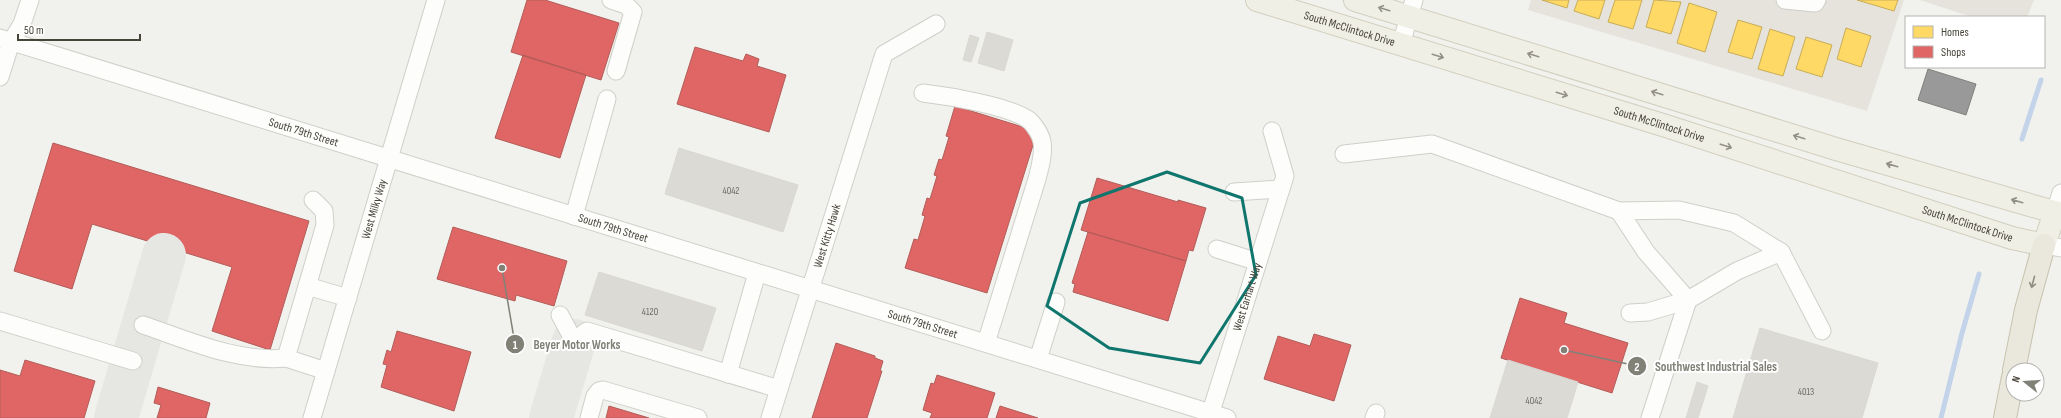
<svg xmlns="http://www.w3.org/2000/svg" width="2061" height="418" font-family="'Sofia Sans Condensed',sans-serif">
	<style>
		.residential { fill: #e5e3db }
		.homes { fill: #ffd966; stroke: #c8ac58 }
		.shops { fill: #e06666; stroke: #b25c58 }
		.industry { fill: #999; stroke: #80807c }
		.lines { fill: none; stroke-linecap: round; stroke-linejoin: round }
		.stream { stroke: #c2d3ea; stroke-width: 5 }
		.taxiway { stroke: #e6e6e3; stroke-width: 44 }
		.building { fill: #dbdad5; stroke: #d9d8d3 }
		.minor-casing { stroke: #cfcfca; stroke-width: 19 }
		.major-casing { stroke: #d1cfbd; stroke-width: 24 }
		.highway-casing { stroke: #c6c2ac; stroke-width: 24 }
		.minor { stroke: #fdfdfc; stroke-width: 17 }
		.major { stroke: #f0efe6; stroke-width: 22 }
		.highway { stroke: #eae8dc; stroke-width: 22 }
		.oneway { stroke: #939187 }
		.oneway2 { stroke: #908e82 }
		.marked { fill: none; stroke: #0f766e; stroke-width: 3; stroke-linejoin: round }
		.labels { text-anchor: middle; stroke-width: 4; stroke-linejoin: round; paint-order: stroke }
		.number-label { font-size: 10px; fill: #6d6a61 }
		.street-label { font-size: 12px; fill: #474439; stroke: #fff }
		.leader { fill: none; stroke: #828178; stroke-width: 1.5 }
		.callout-dot { fill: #828178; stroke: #fff; stroke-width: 1.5 }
		.mark-label { font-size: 12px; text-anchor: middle; font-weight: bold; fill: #fff }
		.callout-label { font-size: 13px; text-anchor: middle; font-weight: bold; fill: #828178; stroke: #fff; stroke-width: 4; stroke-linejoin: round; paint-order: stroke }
	</style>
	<rect width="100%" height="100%" fill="#f1f1ed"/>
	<path class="residential" d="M1531,0H1904L1867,111L1528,10Z
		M1920,0H2034L2027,17H1972Z"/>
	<path class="homes" d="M1542,0H1569L1567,8Z
		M1578,0H1605L1599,19L1574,11Z
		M1615,0H1642L1633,29L1608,22Z
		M1654,0L1681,2L1671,34L1646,27Z
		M1857,0H1898L1894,11Z
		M1689,3L1717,12L1705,52L1677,43Z
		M1738,20L1762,27L1752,59L1728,52Z
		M1846,28L1871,36L1861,67L1837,59Z
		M1770,29L1795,37L1783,76L1758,69Z
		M1806,37L1832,45L1822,77L1796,69Z"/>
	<path class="shops" d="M527,0H545L619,23L601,80L511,52Z
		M695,47L743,61L746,54L759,59L757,66L786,75L769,132L677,104Z
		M523,55L586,75L560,158L495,138Z
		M955,106L1026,128L1034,142L987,293L905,268L914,239L918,240L925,216L922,215L927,198L930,199L937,176L934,175L939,159L942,160L949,137L946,136Z
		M53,143L309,221L270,350L212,331L232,267L92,224L72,289L14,271Z
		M1097,178L1178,202V200L1206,208L1193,251L1189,250L1186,261L1081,230Z
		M453,227L567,261L554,306L516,295L515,301L437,279Z
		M1088,232L1186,261L1168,321L1073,292L1075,284L1072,283Z
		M1520,298L1567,313L1564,323L1628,343L1612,393L1501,358Z
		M397,331L471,352L454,411L381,387L387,365L383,364L387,350L391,352Z
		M1314,334L1351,345L1334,401L1264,379L1278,336L1310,346Z
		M836,343L875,356V358L883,361L880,371H882L867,418H812Z
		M25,360L95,381L84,418H0V370L20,376Z
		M937,375L995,393L987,418H930L932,413L923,410L931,383L934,384Z
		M158,387L210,403L206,418H157L161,405L154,403Z
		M609,406L649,418H606Z
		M1000,406L1038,418H996Z"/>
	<path class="industry" d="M1928,69L1976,84L1966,115L1918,100Z"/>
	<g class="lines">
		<path class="stream" d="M2022,139L2041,80
			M1941,418L1962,333L1979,274"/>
		<path class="taxiway" d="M116,418L164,255
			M551,418L574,341"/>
	</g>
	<path class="building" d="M987,32L1013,40L1004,71L978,63Z
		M970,35L979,38L971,62L963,60Z
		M679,148L798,185L783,232L665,194Z
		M599,272L716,308L702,351L585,315Z
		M1760,328L1878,363L1862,418H1733Z
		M1508,360L1578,382L1567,418H1490Z
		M1697,382L1708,386L1698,418H1686Z"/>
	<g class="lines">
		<defs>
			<g id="minor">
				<path d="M611,0L626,5L633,12L616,71"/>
				<path d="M1785,0L1815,3L1817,0"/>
				<path id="s1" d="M0,38L1227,418"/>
				<path d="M1401,44L1414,0"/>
				<path d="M0,77L11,42L22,24L30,0"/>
				<path d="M923,93C948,96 1011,106 1030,121C1035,126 1041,135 1042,142C1044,154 1040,167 1037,179L986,343"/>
				<path d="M1344,154L1432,144L1619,211L1679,210L1734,223L1781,252L1737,271L1688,300L1648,312L1630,313"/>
				<path d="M1234,192L1281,189"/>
				<path d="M1619,211L1646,252L1688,300"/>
				<path d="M2055,212L2061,193"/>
				<path d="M574,216L607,99"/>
				<path d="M2044,245L2061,248"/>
				<path d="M1217,249L1258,262"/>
				<path d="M1781,252L1822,331"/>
				<path d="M307,286L348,298"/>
				<path d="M560,315L574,341L587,331L779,389"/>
				<path d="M0,321L133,361"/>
				<path d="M143,325C188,340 238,363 286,358L325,225L324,211L313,200"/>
				<path d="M286,358L326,371"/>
				<path d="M1038,359L1056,302"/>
				<path d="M728,374L757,273"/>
				<path id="s2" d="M312,418L436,0"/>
				<path d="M589,418L595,396L599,391L603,390L698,418"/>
				<path id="s3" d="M770,418L884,54L936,24"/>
				<path id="s4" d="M1209,418L1285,176L1272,131"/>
				<path d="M1374,418L1376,413"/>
				<path d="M1650,418L1688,300"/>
			</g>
			<g id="major">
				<path id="s5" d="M1257,0L1666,126L2012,238L2044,245L2055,212"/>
				<path d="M1355,0L1836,149L2061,214"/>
			</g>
			<path id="highway" d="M2014,370L2026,310L2044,245
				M2005,418L2013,377"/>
		</defs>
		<use href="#minor" class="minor-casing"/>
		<use href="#major" class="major-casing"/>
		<use href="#highway" class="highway-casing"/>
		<use href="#minor" class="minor"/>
		<use href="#major" class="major"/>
		<use href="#highway" class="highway"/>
	</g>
	<defs><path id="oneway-shaft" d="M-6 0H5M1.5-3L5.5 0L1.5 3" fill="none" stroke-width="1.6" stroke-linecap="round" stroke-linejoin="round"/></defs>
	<g class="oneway">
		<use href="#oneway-shaft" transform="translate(1384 9) rotate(-163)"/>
		<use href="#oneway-shaft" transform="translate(1533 55) rotate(-163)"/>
		<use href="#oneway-shaft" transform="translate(1438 56) rotate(17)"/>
		<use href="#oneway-shaft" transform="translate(1657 93) rotate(-163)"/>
		<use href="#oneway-shaft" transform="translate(1562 94) rotate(17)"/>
		<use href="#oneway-shaft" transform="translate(1799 137) rotate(-163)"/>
		<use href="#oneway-shaft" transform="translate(1726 146) rotate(18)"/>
		<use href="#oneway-shaft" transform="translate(1892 165) rotate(-164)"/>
		<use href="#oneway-shaft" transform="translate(2017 201) rotate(-164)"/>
	</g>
	<use class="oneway2" href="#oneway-shaft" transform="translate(2033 282) rotate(105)"/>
	<path class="marked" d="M1167,172L1242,198L1256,275L1200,363L1109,348L1047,306L1080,203Z"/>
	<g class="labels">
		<g class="number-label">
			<text x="731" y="194">4042</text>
			<text x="650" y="315">4120</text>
			<text x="1806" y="395">4013</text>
			<text x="1534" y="404">4042</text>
		</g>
		<g class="street-label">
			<text dy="4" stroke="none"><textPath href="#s5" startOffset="97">South McClintock Drive</textPath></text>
			<text dy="4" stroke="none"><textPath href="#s5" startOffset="421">South McClintock Drive</textPath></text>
			<text dy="4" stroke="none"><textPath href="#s1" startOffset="318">South 79th Street</textPath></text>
			<text dy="4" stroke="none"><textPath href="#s2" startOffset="218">West Milky Way</textPath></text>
			<text dy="4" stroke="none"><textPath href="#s5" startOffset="745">South McClintock Drive</textPath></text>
			<text dy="4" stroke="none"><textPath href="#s1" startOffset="642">South 79th Street</textPath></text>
			<text dy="4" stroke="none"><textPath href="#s3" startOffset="191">West Kitty Hawk</textPath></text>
			<text dy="4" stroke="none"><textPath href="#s4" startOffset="127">West Earhart Way</textPath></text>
			<text dy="4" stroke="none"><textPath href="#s1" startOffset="966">South 79th Street</textPath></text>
		</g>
	</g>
	<path class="leader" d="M502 268L515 344M1564 350L1637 366"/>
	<g class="callout-dot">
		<circle cx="502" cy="268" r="4"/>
		<circle cx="1564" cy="350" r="4"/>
		<circle cx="515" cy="344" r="10"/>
		<circle cx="1637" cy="366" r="10"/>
	</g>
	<g class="mark-label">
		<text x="515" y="349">1</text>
		<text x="1637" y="371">2</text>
	</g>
	<g class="callout-label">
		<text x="577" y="349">Beyer Motor Works</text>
		<text x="1716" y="371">Southwest Industrial Sales</text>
	</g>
	<rect x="1905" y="16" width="140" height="52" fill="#ffffff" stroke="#b5b4b0"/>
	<rect x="1913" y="26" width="20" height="12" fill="#ffd966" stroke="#b5b4b0"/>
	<text x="1941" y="36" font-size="12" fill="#474439">Homes</text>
	<rect x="1913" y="46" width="20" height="12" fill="#e06666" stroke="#b5b4b0"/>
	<text x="1941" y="56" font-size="12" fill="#474439">Shops</text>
	<g transform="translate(2025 382) rotate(287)"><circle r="19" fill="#ffffff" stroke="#b5b4b0"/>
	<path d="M0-3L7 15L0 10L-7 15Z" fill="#828178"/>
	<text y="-6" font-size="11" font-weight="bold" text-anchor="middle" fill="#474439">N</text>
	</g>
	<path d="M18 34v6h122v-6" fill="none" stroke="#474439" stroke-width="2"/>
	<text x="24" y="34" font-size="12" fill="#474439" stroke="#ffffff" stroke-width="3" paint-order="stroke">50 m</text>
</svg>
